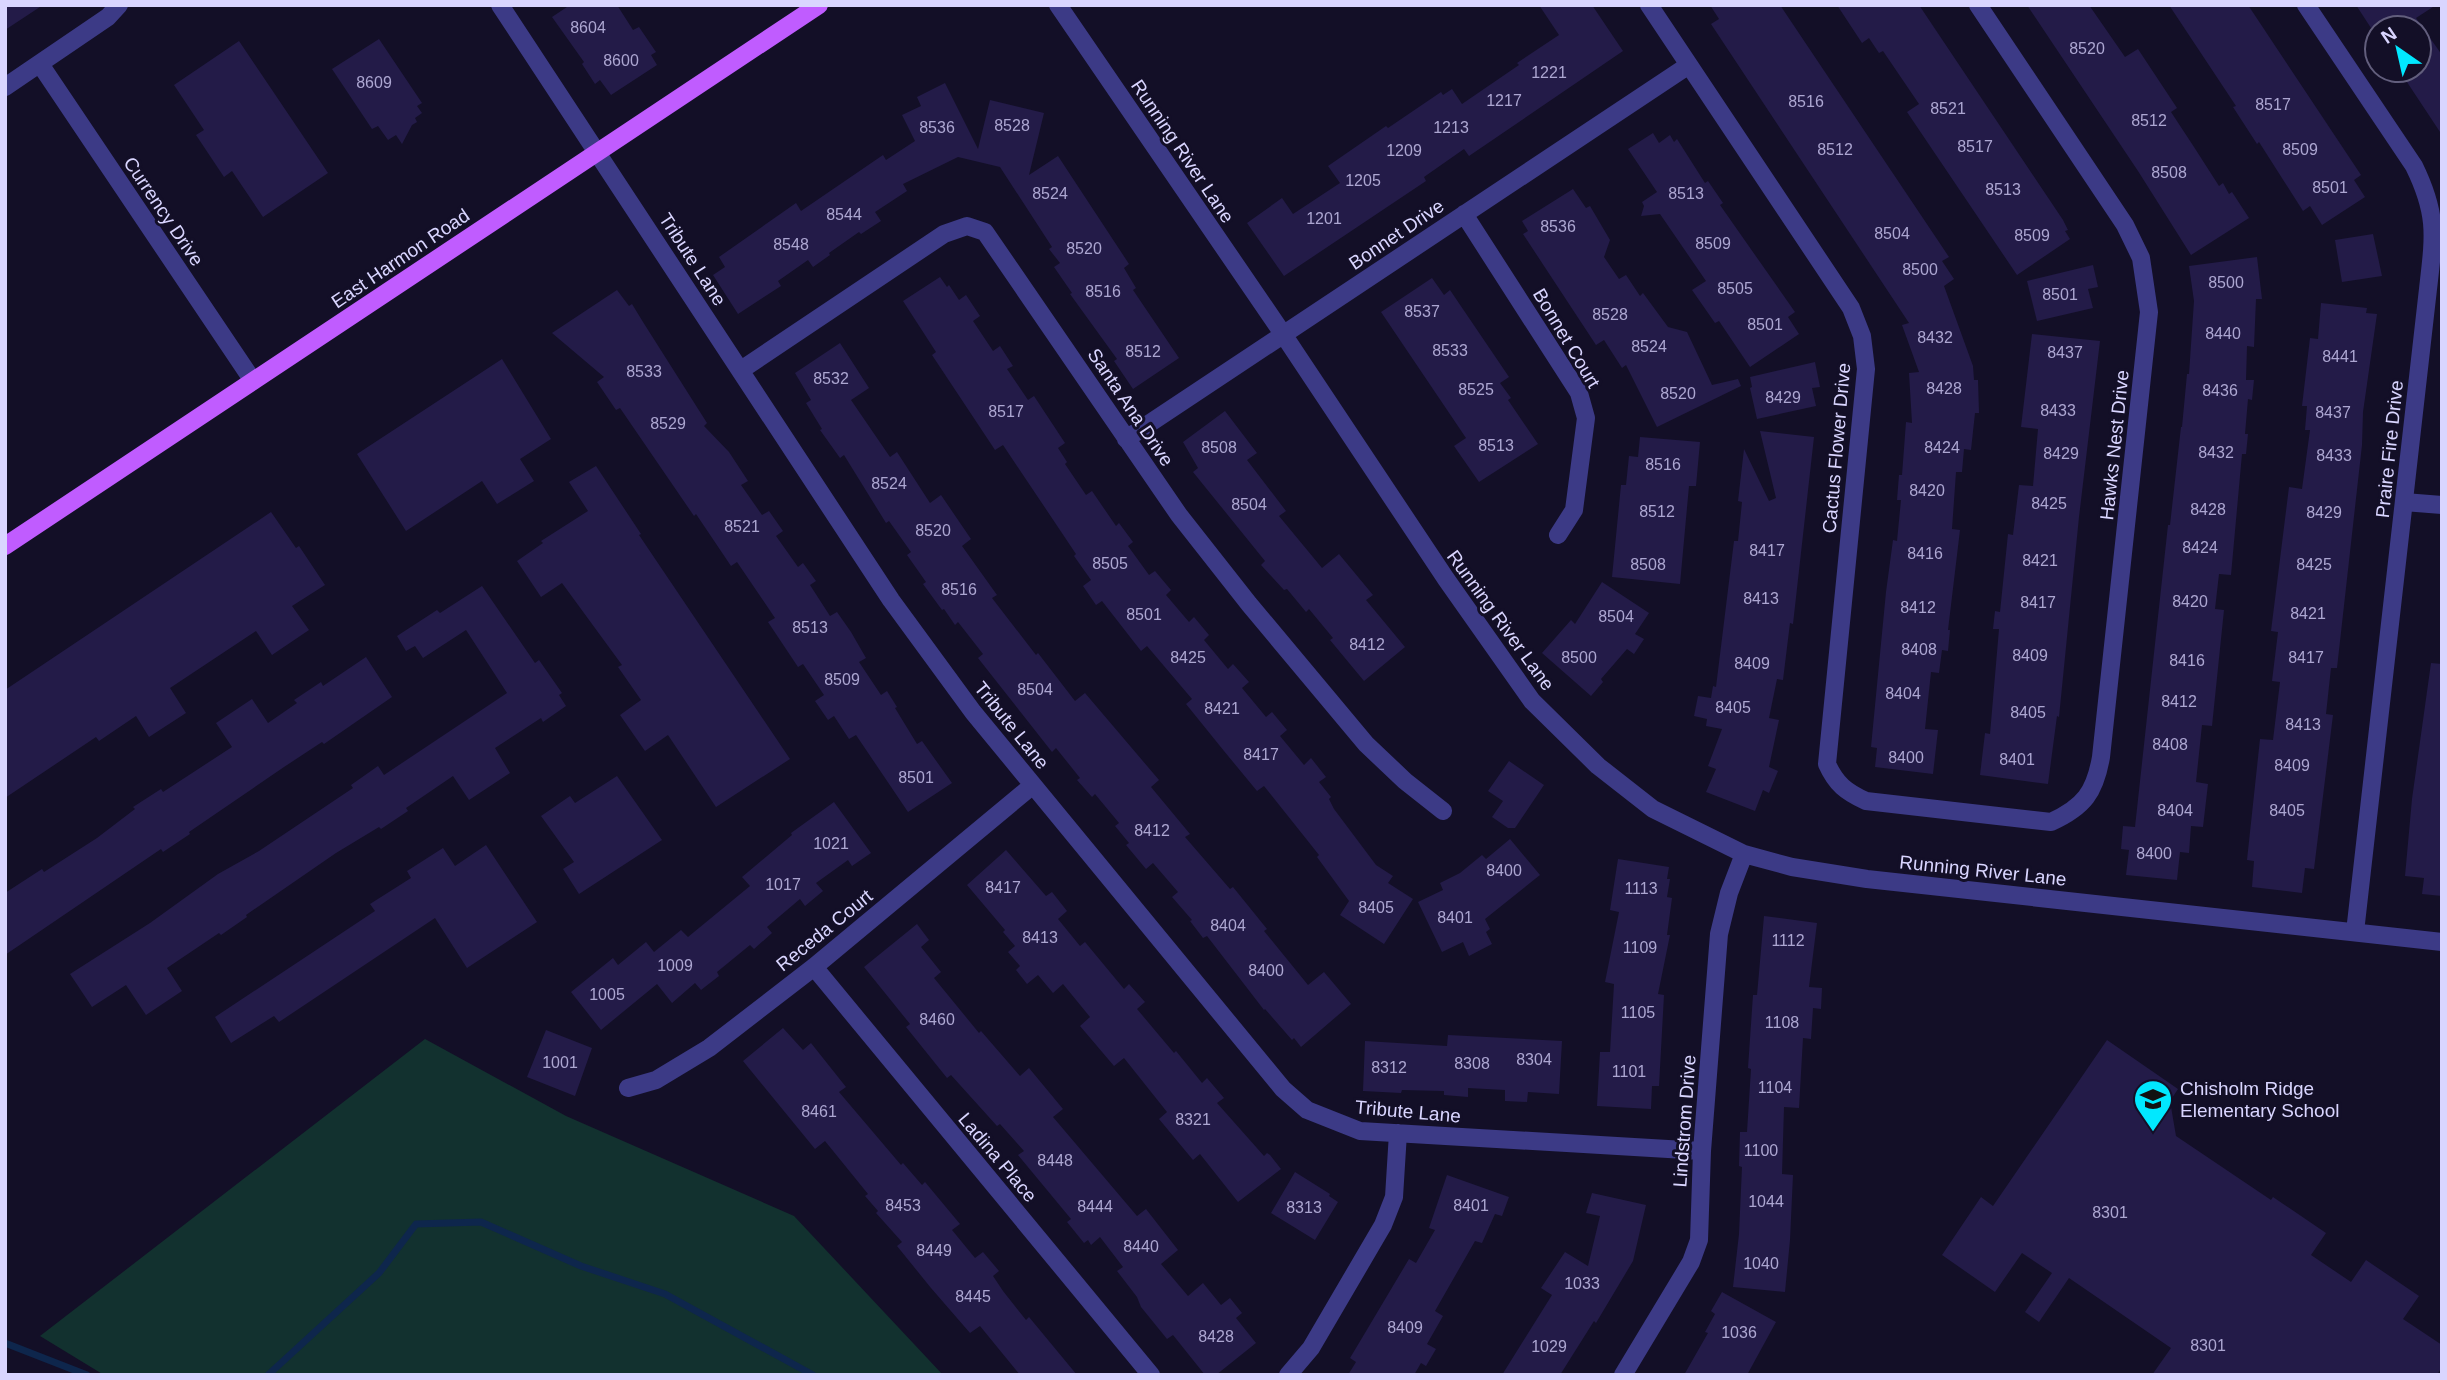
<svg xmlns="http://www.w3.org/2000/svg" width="2447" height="1380" font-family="Helvetica,sans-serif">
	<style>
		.green { fill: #12312f }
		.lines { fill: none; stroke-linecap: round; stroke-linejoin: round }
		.stream { stroke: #0e264c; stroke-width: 7 }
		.building { fill: #231b48 }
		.minor { stroke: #3c3a86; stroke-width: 18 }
		.major { stroke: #c05cff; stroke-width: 18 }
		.labels { text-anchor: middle; stroke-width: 6; stroke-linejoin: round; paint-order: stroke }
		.number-label { font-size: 16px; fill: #aca6d1 }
		.street-label { font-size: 19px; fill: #d9d5ff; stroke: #130f27 }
		.poi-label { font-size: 19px; fill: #d9d5ff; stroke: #130f27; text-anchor: start }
	</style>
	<rect width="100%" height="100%" fill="#130f27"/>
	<path class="green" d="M425,1039L566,1116L794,1216L943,1375H104L40,1336Z"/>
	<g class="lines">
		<path class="stream" d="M5,1343L87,1375
			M268,1375L379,1273L416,1224L481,1222L581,1266L665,1294L813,1375"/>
	</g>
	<path class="building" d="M5,5H43L5,30Z
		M570,5H617L633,30L639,27L656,52L651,55L657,65L611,95L600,80L595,84L582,64L584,62L552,17Z
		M1539,5H1592L1623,51L1469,156L1464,149L1424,177L1426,181L1284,276L1247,223L1282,198L1293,214L1340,183L1328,166L1386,126L1388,128L1441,92L1443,95L1452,89L1462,104L1519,65L1517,63L1559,35Z
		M1710,5H1780L1949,257L1942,261L1954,279L1944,286L1973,366L1974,380H1978L1979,413H1975L1971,450L1964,449L1962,472H1956L1952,529L1960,530L1948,630H1950L1948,651L1942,650L1939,673L1931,672L1925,729L1938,730L1933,774L1875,767L1877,748L1871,747L1886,592L1893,540L1897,541L1901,500H1897L1899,475H1902L1906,422L1912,423L1909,373L1919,372L1902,325L1909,323L1711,24L1719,19Z
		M1837,5H1919L2063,220L2068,230L2065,231L2070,239L2017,275L1907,112L1919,104L1883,51L1879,53L1869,38L1862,43Z
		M2027,5H2089L2125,57L2138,49L2177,108L2171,112L2194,147L2219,186L2223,183L2229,194L2232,192L2249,218L2191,255L2138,171Z
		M2169,5H2248L2361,175L2354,180L2365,197L2322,225L2310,206L2303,211L2259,142L2257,144L2233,107L2236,106Z
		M2356,5H2436L2416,18L2442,55V135L2399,70H2419V28H2371Z
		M379,39L422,103L417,106L422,113L415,118L417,122L412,125L402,144L396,135L388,140L378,126L372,129L332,69Z
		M239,41L328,173L263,217L232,171L224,177L196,135L204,130L174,85Z
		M945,83L978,149L990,100L1044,113L1029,175L1058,156L1129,264L1124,268L1136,288L1133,290L1179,358L1133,389L1114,361L1117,359L1070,294L1072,293L1054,267L1060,263L1049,249L1052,247L1000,167L958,157L903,184L907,191L875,212L881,221L861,234L859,232L829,253L830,255L813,267L808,260L778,281L781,286L738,314L713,275L725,267L719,257L796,203L801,211L883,155L886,160L915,141L902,115L921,106L917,97Z
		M1653,133L1659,143L1670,135L1674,142L1677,139L1705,183L1708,181L1723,203L1720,205L1795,312L1788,317L1799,334L1750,367L1719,321L1715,323L1692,290L1706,281L1660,214L1641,216L1644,206L1642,202L1657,192L1628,149Z
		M1573,189L1586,208L1590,206L1610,240L1604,257L1619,279L1626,275L1640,296L1643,293L1668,327L1687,332L1712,385L1738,379L1741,386L1657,427L1626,365L1622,368L1604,340L1596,345L1523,234L1528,231L1522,221Z
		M2373,234L2382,276L2342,282L2335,240Z
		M2257,257L2262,299H2256L2254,347L2247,346L2246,380H2254L2252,400L2248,399L2245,434H2248L2246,454H2242L2231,575L2219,574L2215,609L2224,610L2212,726L2202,725L2196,782L2208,784L2203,827L2191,826L2189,853L2180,852L2177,880L2126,875L2129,850L2121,849L2123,826L2135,827L2168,525H2170L2181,427H2182L2187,374H2189L2194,301L2189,266Z
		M2093,265L2098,287L2088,289L2093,308L2037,321L2027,281Z
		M940,277L947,287L949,285L959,300L966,295L980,316L973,321L993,351L1000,346L1013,366L1007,369L1028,400L1034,396L1065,443L1058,448L1067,462L1065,464L1086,495L1092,491L1116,526L1119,523L1133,542L1128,546L1149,575L1155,571L1171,590L1166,595L1189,622L1194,617L1209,635L1204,640L1228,669L1233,664L1249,682L1242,688L1266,717L1272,712L1287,730L1280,736L1304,765L1311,758L1326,777L1319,782L1331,797L1329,799L1334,809L1376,865L1393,876L1388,883L1413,899L1384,944L1340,915L1349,901L1317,857L1319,855L1264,786L1257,791L1224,751L1186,704L1192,699L1147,646L1141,651L1102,601L1096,605L1083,586L1091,580L1074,556L1076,554L1003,445L995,450L932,355L936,352L903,301Z
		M1432,278L1444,295L1450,290L1509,377L1500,383L1511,398L1508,400L1538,444L1479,482L1454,446L1466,438L1381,312Z
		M617,290L629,306L632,304L643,322L707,423L704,426L729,452L748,481L741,485L762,515L769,511L783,531L776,536L798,567L803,563L816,581L810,585L830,616L837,612L851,632L866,658L859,662L881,695L887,691L897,707L895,708L917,744L922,741L952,783L908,812L856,735L849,739L834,716L828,720L815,701L824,695L803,664L798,667L768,622L775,618L737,562L731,566L696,514L694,516L620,408L616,410L597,382L604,377L552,333Z
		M2321,303L2367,308L2366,313L2377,314L2363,412L2362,445L2337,668H2331L2326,714L2333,715L2314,869L2305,868L2302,893L2252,887L2254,861L2247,860L2260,739L2273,740L2280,682L2272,681L2278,632L2271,631L2289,487L2302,489L2310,430H2305L2307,406H2302L2310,338L2318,339Z
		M2032,334L2100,341L2079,517L2059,717L2057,716L2048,784L1980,775L1985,733L1990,734L1999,629H1993L1995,611L2000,612L2008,534L2013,535L2019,485L2033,486L2038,429L2021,427Z
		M840,343L869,388L851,400L890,457L897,452L930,503L941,495L971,539L962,546L997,595L992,598L1036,655L1038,653L1075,701L1085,693L1159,780L1151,787L1190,834L1185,837L1230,889L1233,887L1267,929L1264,931L1308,985L1324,972L1351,1004L1301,1047L1294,1038L1292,1040L1265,1009L1264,1010L1207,936L1203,938L1190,921L1192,920L1172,897L1178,892L1153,863L1146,869L1126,845L1129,843L1115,826L1119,823L1095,794L1092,797L1077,780L1080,778L1056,748L1052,752L978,658L983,654L958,622L955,625L944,609L942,610L923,584L926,582L907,555L911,552L889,521L886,523L844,455L840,458L820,430L822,429L806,403L811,400L795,373Z
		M502,359L551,439L520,459L534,481L497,504L482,481L406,531L357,454Z
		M1815,362L1820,387L1812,388L1816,406L1757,419L1750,388L1752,387L1750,377Z
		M1225,411L1257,453L1247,460L1286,511L1279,516L1322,568L1339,554L1373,595L1366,600L1405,647L1364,681L1330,640L1333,638L1309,609L1306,612L1287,589L1284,590L1261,565L1265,561L1193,472L1198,468L1183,442Z
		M1760,431L1814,437L1793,624L1790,623L1783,680L1777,679L1769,718L1779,720L1769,767L1778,771L1769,793L1763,790L1755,811L1706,792L1716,769L1708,766L1722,729L1706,726L1707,719L1694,716L1698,696L1711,698L1713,686L1716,687L1734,541H1738L1742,502L1738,501L1744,449L1769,501L1776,498Z
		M1640,437L1700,442L1696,486H1689L1680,584L1612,577L1621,485H1626L1629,456L1638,457Z
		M596,466L641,534L639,535L790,759L716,807L668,735L645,751L620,715L641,700L618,667L622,665L562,583L541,597L517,561L543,543L541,541L588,511L569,482Z
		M271,512L296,548L299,546L325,585L292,606L309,630L272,655L256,631L170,688L186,713L149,737L136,716L99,741L96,737L5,798V690Z
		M1602,582L1649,613L1635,634L1644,639L1634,654L1627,649L1601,679L1603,682L1591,696L1542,653L1571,620L1575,624Z
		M482,586L535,663L539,660L562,693L559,695L566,706L543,722L541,718L495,748L510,773L469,800L453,776L406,808L408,811L381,829L379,827L336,853L246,915L247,917L221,935L219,933L167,968L182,991L146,1015L126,985L92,1007L70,974L150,923L218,874L259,851L353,788L351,785L378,766L384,775L507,693L466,630L423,658L415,646L406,651L397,636L437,610L440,613Z
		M366,657L392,697L324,744L322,742L284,767L189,832L190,834L163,852L161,849L5,955V893L42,869L44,872L97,838L135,809L133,807L161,789L163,792L232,747L216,723L252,699L268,723L297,703L294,700L321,682L323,686Z
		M2431,663L2442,664V896L2422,894L2424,878L2405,876L2412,799Z
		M1509,761L1544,785L1515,828H1508L1492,817L1503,801L1488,791Z
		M617,776L662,840L579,894L563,869L574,862L541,816L570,796L575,803Z
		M834,802L871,853L852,866L848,860L816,883L823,891L805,906L800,899L767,927L772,933L754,949L750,945L717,972L719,976L701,990L695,983L672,1003L657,984L601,1030L571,992L613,958L618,965L646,942L654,952L681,930L688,937L750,886L742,877L792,835L791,833Z
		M1510,839L1540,875L1485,919L1490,929L1486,932L1492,944L1469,956L1463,942L1442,952L1418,902L1443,890L1440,883L1460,873L1482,855L1486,859Z
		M486,845L537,922L467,968L435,918L279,1022L274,1016L231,1043L215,1017L375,911L370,904L411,878L407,871L443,848L455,866Z
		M1006,850L1046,896L1052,892L1067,911L1058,919L1080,946L1085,942L1124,989L1129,984L1145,1002L1137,1009L1174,1053L1176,1051L1202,1083L1207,1078L1224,1098L1217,1103L1264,1156L1267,1153L1270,1155L1281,1169L1238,1202L1200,1154L1193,1160L1159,1119L1167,1112L1124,1058L1114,1066L1080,1026L1090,1017L1063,984L1053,993L1038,975L1027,984L1016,970L1020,966L1008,952L1015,946L1003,932L1005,930L967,885Z
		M1618,859L1669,867L1667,879H1670L1667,897L1672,898L1667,935H1670L1658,994L1664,995L1659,1086H1652L1651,1109L1597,1106L1600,1052H1610L1614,984L1605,982L1619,912L1610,910Z
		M1764,916L1817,923L1809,987L1822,988L1821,1009L1813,1008L1811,1039L1803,1038L1799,1108L1784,1107L1782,1174L1793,1175L1790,1240L1785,1292L1733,1287L1739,1234L1742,1167L1739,1166L1740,1132H1747L1751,1069L1748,1068L1753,995H1757L1758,984Z
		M917,924L929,940L921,947L941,972L934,978L979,1033L981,1031L1020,1076L1029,1068L1063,1109L1053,1117L1137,1216L1146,1209L1178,1250L1161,1264L1188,1296L1203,1283L1221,1305L1230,1298L1242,1313L1236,1318L1256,1343L1216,1375H1205L1173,1335L1167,1339L1141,1307L1137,1297L1117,1271L1123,1267L1100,1237L1091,1245L1088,1240L1084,1243L1067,1222L1071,1219L1018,1155L1024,1151L1000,1124L997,1126L951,1075L947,1078L906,1027L910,1024L864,967Z
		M783,1028L803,1050L811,1043L846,1087L839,1092L901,1165L903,1163L922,1185L925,1182L960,1224L952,1230L975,1258L983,1252L999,1271L993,1276L1003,1291L1026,1320L1029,1317L1077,1375H1020L980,1326L970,1333L931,1288L897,1246L902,1242L876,1213L878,1211L865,1196L868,1194L825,1141L815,1149L743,1061Z
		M546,1030L592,1048L575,1096L527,1077Z
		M1448,1035L1562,1041L1559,1094L1528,1092L1527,1102L1505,1101V1090L1468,1088V1097L1444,1095V1091L1402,1090L1401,1093L1363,1091L1365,1041L1447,1046Z
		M2107,1040L2178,1089L2170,1101L2176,1136L2271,1200L2273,1197L2326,1233L2311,1255L2351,1282L2366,1260L2419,1296L2403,1319L2442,1345V1367L2437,1375H2152L2171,1348L2069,1278L2039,1322L2025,1312L2052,1273L2022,1253L1995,1292L1942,1255L1981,1197L1993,1206Z
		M1295,1172L1330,1194L1329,1196L1338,1202L1315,1240L1271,1213Z
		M1447,1175L1509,1197L1502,1216L1495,1214L1482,1243L1475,1241L1435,1311L1443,1316L1427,1344L1436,1349L1426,1366L1421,1363L1414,1375H1348L1356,1362L1350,1358L1362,1338L1409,1259L1416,1263L1435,1230L1429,1228Z
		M1592,1193L1646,1205L1633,1261L1596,1323L1594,1321L1560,1375H1502L1552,1295L1541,1288L1565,1252L1588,1266L1600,1216L1586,1213Z
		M1722,1292L1776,1322L1747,1375H1684L1708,1333L1705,1332L1715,1314L1711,1311Z"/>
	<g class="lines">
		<path class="minor" d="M500,5L891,600L973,712L1283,1089L1307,1110L1360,1131L1702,1151
			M1058,5L1283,334L1446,579L1532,701L1598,766L1653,809L1744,854L1792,867L1867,879L2442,942
			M1649,5L1851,308L1862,336L1866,369L1827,764C1836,784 1846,792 1866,801L2051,822C2084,807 2095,792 2101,757L2149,312L2141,258L2125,225L1978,5
			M2306,5L2414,166C2438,215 2434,236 2428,289L2355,932
			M40,64L253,381
			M5,87L108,17L119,5
			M1464,214L1579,393L1586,418L1574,510L1558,535
			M741,370L944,234L967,226L985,232L1179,515L1249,604L1366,744L1405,781L1443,811
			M1126,439L1689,65
			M2404,502L2442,505
			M814,967L1151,1375
			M628,1088L656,1080L709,1048L814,967L1033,785
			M1288,1375L1311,1348L1383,1225L1394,1197L1398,1133
			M1623,1375L1691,1262L1699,1240L1702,1151L1719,934L1729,893L1744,854"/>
		<path class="major" d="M5,546L819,5"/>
	</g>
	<defs>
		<symbol id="school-pin" viewBox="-11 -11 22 30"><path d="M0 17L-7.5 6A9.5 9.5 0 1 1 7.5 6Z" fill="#01e8ff" stroke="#130f27"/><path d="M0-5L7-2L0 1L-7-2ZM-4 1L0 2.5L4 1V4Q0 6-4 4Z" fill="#111"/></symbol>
	</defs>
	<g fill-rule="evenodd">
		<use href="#school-pin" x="2131" y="1077" width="44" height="60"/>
	</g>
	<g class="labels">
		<g class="number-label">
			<text x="588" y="33">8604</text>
			<text x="2087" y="54">8520</text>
			<text x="621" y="66">8600</text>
			<text x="1549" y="78">1221</text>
			<text x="374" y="88">8609</text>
			<text x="1504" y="106">1217</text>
			<text x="1806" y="107">8516</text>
			<text x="2273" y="110">8517</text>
			<text x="1948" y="114">8521</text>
			<text x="2149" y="126">8512</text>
			<text x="1012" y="131">8528</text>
			<text x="937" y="133">8536</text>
			<text x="1451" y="133">1213</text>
			<text x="1975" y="152">8517</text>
			<text x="1835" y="155">8512</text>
			<text x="2300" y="155">8509</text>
			<text x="1404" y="156">1209</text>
			<text x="2169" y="178">8508</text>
			<text x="1363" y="186">1205</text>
			<text x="2330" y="193">8501</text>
			<text x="2003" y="195">8513</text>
			<text x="1050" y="199">8524</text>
			<text x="1686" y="199">8513</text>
			<text x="844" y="220">8544</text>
			<text x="1324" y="224">1201</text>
			<text x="1558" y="232">8536</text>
			<text x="1892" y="239">8504</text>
			<text x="2032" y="241">8509</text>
			<text x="1713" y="249">8509</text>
			<text x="791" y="250">8548</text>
			<text x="1084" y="254">8520</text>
			<text x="1920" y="275">8500</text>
			<text x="2226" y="288">8500</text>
			<text x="1735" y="294">8505</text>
			<text x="1103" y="297">8516</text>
			<text x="2060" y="300">8501</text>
			<text x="1422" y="317">8537</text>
			<text x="1610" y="320">8528</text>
			<text x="1765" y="330">8501</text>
			<text x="2223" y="339">8440</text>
			<text x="1935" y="343">8432</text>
			<text x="1649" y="352">8524</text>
			<text x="1450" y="356">8533</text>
			<text x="1143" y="357">8512</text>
			<text x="2065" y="358">8437</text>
			<text x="2340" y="362">8441</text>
			<text x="644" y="377">8533</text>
			<text x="831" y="384">8532</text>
			<text x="1944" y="394">8428</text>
			<text x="1476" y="395">8525</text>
			<text x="2220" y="396">8436</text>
			<text x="1678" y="399">8520</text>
			<text x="1783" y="403">8429</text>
			<text x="2058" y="416">8433</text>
			<text x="1006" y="417">8517</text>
			<text x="2333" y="418">8437</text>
			<text x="668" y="429">8529</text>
			<text x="1496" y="451">8513</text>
			<text x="1219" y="453">8508</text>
			<text x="1942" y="453">8424</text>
			<text x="2216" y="458">8432</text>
			<text x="2061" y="459">8429</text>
			<text x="2334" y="461">8433</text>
			<text x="1663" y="470">8516</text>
			<text x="889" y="489">8524</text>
			<text x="1927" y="496">8420</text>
			<text x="2049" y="509">8425</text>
			<text x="1249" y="510">8504</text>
			<text x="2208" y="515">8428</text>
			<text x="1657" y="517">8512</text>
			<text x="2324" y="518">8429</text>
			<text x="742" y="532">8521</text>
			<text x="933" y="536">8520</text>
			<text x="2200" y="553">8424</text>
			<text x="1767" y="556">8417</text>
			<text x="1925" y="559">8416</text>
			<text x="2040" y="566">8421</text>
			<text x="1110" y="569">8505</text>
			<text x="1648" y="570">8508</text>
			<text x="2314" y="570">8425</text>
			<text x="959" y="595">8516</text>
			<text x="1761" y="604">8413</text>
			<text x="2190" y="607">8420</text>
			<text x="2038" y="608">8417</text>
			<text x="1918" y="613">8412</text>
			<text x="2308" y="619">8421</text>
			<text x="1144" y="620">8501</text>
			<text x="1616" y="622">8504</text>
			<text x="810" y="633">8513</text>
			<text x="1367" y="650">8412</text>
			<text x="1919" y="655">8408</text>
			<text x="2030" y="661">8409</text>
			<text x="1188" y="663">8425</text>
			<text x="1579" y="663">8500</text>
			<text x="2306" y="663">8417</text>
			<text x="2187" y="666">8416</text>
			<text x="1752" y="669">8409</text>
			<text x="842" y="685">8509</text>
			<text x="1035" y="695">8504</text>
			<text x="1903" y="699">8404</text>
			<text x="2179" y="707">8412</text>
			<text x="1733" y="713">8405</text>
			<text x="1222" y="714">8421</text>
			<text x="2028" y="718">8405</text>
			<text x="2303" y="730">8413</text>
			<text x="2170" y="750">8408</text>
			<text x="1261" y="760">8417</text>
			<text x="1906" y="763">8400</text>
			<text x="2017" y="765">8401</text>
			<text x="2292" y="771">8409</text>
			<text x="916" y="783">8501</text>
			<text x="2175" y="816">8404</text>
			<text x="2287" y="816">8405</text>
			<text x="1152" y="836">8412</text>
			<text x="831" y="849">1021</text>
			<text x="2154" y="859">8400</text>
			<text x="1504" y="876">8400</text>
			<text x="783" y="890">1017</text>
			<text x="1003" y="893">8417</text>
			<text x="1641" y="894">1113</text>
			<text x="1376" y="913">8405</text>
			<text x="1455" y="923">8401</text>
			<text x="1228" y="931">8404</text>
			<text x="1040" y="943">8413</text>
			<text x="1788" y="946">1112</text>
			<text x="1640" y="953">1109</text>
			<text x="675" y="971">1009</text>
			<text x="1266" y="976">8400</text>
			<text x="607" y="1000">1005</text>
			<text x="1638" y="1018">1105</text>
			<text x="937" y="1025">8460</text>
			<text x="1782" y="1028">1108</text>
			<text x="1534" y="1065">8304</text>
			<text x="560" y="1068">1001</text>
			<text x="1472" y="1069">8308</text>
			<text x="1389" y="1073">8312</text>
			<text x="1629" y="1077">1101</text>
			<text x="1775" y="1093">1104</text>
			<text x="819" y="1117">8461</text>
			<text x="1193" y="1125">8321</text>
			<text x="1761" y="1156">1100</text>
			<text x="1055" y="1166">8448</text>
			<text x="1766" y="1207">1044</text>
			<text x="903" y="1211">8453</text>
			<text x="1471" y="1211">8401</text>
			<text x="1095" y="1212">8444</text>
			<text x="1304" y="1213">8313</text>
			<text x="2110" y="1218">8301</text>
			<text x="1141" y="1252">8440</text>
			<text x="934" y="1256">8449</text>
			<text x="1761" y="1269">1040</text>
			<text x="1582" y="1289">1033</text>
			<text x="973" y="1302">8445</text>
			<text x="1405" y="1333">8409</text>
			<text x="1739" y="1338">1036</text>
			<text x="1216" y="1342">8428</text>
			<text x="2208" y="1351">8301</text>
			<text x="1549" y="1352">1029</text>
		</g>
		<g class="street-label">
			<text transform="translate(1183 151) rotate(56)" y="7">Running River Lane</text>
			<text transform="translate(164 211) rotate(56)" y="7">Currency Drive</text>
			<text transform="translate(1396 234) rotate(-34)" y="7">Bonnet Drive</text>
			<text transform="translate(400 258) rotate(-34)" y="7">East Harmon Road</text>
			<text transform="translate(693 259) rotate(57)" y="7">Tribute Lane</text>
			<text transform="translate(1567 338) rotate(59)" y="7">Bonnet Court</text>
			<text transform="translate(1131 407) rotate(56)" y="7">Santa Ana Drive</text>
			<text transform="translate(2114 445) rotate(-84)" y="7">Hawks Nest Drive</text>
			<text transform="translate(1836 448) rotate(-85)" y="7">Cactus Flower Drive</text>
			<text transform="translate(2389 449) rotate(-84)" y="7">Praire Fire Drive</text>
			<text transform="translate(1501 620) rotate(54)" y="7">Running River Lane</text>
			<text transform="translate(1012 725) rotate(51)" y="7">Tribute Lane</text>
			<text transform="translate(1983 870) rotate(6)" y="7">Running River Lane</text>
			<text transform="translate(824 930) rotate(-39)" y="7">Receda Court</text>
			<text transform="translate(1408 1111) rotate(5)" y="7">Tribute Lane</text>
			<text transform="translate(1684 1121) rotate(-86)" y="7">Lindstrom Drive</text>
			<text transform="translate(998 1157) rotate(50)" y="7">Ladina Place</text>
		</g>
		<g class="poi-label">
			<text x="2180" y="1095">Chisholm Ridge<tspan x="2180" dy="22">Elementary School</tspan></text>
		</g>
	</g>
	<rect width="2447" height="1380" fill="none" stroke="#d9d5ff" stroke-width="14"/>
	<g transform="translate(2398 49) rotate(326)"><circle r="33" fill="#130f27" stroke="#625e7d" stroke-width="2"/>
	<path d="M0-5L12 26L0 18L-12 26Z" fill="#01e8ff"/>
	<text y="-10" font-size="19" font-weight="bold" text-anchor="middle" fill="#d9d5ff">N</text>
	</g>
</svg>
